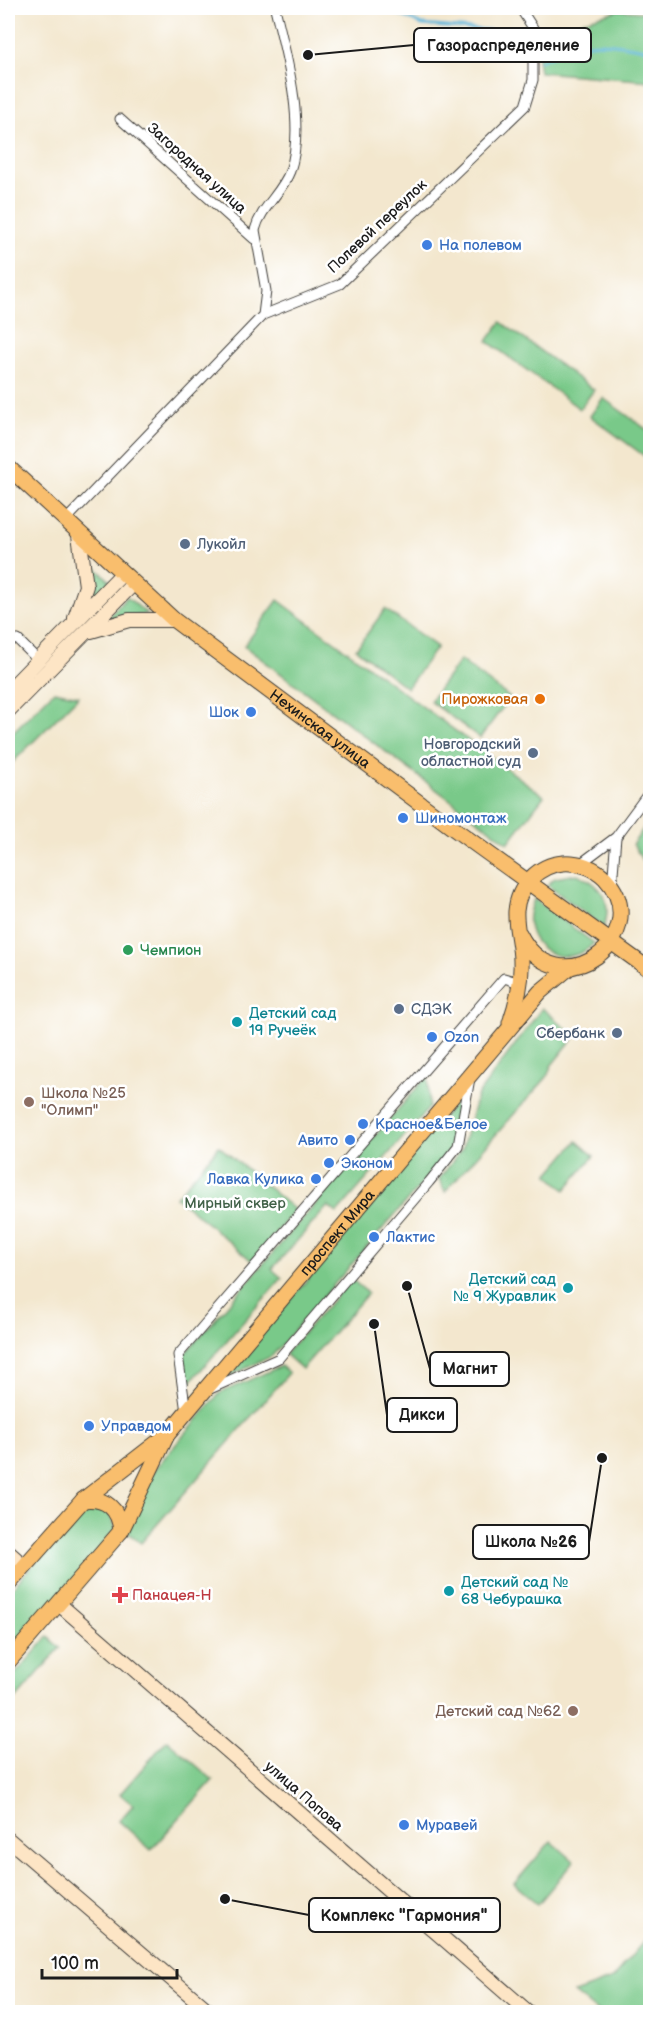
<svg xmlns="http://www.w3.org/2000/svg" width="658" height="2020" font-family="'Balsamiq Sans',sans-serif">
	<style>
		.green { fill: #79c989; stroke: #4a7252; stroke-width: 1.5 }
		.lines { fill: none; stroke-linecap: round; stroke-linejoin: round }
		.stream { stroke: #5db6da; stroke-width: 3 }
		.street-casing { stroke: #3c3a37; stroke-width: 11 }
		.secondary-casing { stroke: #3c3a37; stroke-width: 16 }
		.primary-casing { stroke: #3c3a37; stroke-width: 17 }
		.street { stroke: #fff; stroke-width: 9 }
		.secondary { stroke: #fde5c5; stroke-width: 14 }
		.primary { stroke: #f9be6d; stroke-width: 15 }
		.shop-dot { fill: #3f7fe0; stroke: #fff; stroke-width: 2 }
		.service-dot { fill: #5c6f8a; stroke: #fff; stroke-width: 2 }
		.food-dot { fill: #e8710a; stroke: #fff; stroke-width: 2 }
		.leisure-dot { fill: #2e9e5b; stroke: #fff; stroke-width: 2 }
		.culture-dot { fill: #0f9aa8; stroke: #fff; stroke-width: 2 }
		.education-dot { fill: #8d6e63; stroke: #fff; stroke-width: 2 }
		.health-dot { fill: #e0444e; stroke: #fff; stroke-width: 2 }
		.labels { text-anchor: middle; stroke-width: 5; stroke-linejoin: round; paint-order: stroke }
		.street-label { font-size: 15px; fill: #1c1c1c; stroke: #fff }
		.shop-label { font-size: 15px; fill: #366cbe; stroke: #fff; text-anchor: start }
		.service-label { font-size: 15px; fill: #4e5e75; stroke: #fff; text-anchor: start }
		.food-label { font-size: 15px; fill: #c56008; stroke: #fff; text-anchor: end }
		.leisure-label { font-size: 15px; fill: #27864d; stroke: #fff; text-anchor: start }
		.culture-label { font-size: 15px; fill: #0d838f; stroke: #fff; text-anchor: start }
		.education-label { font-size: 15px; fill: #785e54; stroke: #fff; text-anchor: start }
		.park-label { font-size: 15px; fill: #416148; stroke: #fff }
		.health-label { font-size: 15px; fill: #be3a42; stroke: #fff; text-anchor: start }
		.leader { fill: none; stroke: #1c1c1c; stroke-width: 2 }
		.callout-dot { fill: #1c1c1c; stroke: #fff; stroke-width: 2 }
		.callout { fill: #fff; stroke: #1c1c1c; stroke-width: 2 }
		.callout-label { font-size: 16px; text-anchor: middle; font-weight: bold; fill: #1c1c1c }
	</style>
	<rect width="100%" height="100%" fill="#fff"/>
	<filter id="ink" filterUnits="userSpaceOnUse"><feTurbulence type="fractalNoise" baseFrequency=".0167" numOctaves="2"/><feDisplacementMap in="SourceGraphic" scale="12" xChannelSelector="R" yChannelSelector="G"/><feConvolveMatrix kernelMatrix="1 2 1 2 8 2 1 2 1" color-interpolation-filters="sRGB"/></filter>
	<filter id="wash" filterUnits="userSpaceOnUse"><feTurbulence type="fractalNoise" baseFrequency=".008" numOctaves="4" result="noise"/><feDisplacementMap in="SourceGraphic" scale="24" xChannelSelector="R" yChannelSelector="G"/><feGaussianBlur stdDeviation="1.35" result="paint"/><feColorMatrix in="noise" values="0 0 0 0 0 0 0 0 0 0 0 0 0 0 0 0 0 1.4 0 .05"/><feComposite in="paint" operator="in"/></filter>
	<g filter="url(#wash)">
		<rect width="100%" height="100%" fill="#f3e7ce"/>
		<path class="green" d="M619,10L650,13V81L540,72L534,35Z
			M501,322L594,390L580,409L487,341Z
			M603,398L650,432V460L590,416Z
			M89,561L110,581L86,605Z
			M127,597L147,614L105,620Z
			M278,600L544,796L508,843L244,646Z
			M385,609L437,647L407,688L356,649Z
			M460,660L510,698L480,738L430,701Z
			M54,691L79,696L8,767V737Z
			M650,819V874L633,844Z
			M577,874C601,884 613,901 604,927L547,885L555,878Z
			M534,899L594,943C563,976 512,942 534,899Z
			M542,1008L575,1036L551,1066L547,1077L445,1192L439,1179L462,1149L477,1096Z
			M428,1075L429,1108L337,1213L328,1206L272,1269L282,1278L186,1387L183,1356Z
			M461,1096L453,1148L272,1356L224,1379Z
			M577,1141L594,1156L565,1190L548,1175Z
			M219,1146L295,1210L252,1261L176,1197Z
			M351,1279L368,1293L302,1369L285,1354Z
			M281,1366L289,1373L141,1543L127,1532L153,1471L220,1393Z
			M89,1504L108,1509L116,1529L8,1656V1593L83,1507Z
			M48,1637L60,1648L8,1708V1682Z
			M167,1740L213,1780L151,1850L119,1821L133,1805L120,1794Z
			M551,1841L574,1861L538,1904L514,1884Z
			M650,1934V2012H598L574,1993L612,1979Z"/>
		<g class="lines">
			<path class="stream" d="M385,8L422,25L522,33
				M540,61C589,39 598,40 650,50"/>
		</g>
	</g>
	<g filter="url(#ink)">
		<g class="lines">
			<defs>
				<path id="street" d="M120,119L254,239
					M263,315L266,291L255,230C261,207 282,193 290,171C306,125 286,54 275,8
					M64,522L263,315L340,284L525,106L533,80V28L520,8
					M8,639L18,640L38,660
					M580,864L616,837L650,791
					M612,886L616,837
					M208,1390L279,1358L429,1182L458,1146L470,1078
					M186,1412L178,1355L504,978L520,983"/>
				<path id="secondary" d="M75,618L86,586L79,535
					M91,631L129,620H174
					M8,691L122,574
					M8,711L133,584
					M8,1552L24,1566
					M59,1604L528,2012
					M8,1839L210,2012"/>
				<g id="primary">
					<path id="s1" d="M8,467L174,620L453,828L650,970"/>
					<path d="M510,1023C517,1003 522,982 521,961C521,944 515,927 516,911C518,886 538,865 563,863C578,862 594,867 605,878C658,935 558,1012 519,933"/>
					<path d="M83,1500C106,1497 119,1509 121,1531"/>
					<path id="s2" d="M8,1585L83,1500L167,1435L540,992L570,967"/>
					<path d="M8,1662L121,1531L166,1437"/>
				</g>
			</defs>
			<use href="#street" class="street-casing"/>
			<use href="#secondary" class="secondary-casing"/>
			<use href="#primary" class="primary-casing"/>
			<use href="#street" class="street"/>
			<use href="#secondary" class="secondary"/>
			<use href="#primary" class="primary"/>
		</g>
	</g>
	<g class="shop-dot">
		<circle cx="427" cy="245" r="6"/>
		<circle cx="251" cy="712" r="6"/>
		<circle cx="403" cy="818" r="6"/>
		<circle cx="432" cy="1037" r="6"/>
		<circle cx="363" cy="1124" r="6"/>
		<circle cx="350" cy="1140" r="6"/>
		<circle cx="329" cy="1163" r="6"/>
		<circle cx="316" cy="1179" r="6"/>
		<circle cx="374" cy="1237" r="6"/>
		<circle cx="89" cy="1426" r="6"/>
		<circle cx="404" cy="1825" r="6"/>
	</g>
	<g class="service-dot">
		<circle cx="185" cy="544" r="6"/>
		<circle cx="533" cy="753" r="6"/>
		<circle cx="399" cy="1009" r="6"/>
		<circle cx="617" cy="1033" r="6"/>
	</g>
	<circle class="food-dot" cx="540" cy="699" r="6"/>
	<circle class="leisure-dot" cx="128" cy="950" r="6"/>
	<g class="culture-dot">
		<circle cx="237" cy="1022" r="6"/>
		<circle cx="568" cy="1288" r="6"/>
		<circle cx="449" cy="1591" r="6"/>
	</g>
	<g class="education-dot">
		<circle cx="29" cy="1102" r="6"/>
		<circle cx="573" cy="1711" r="6"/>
	</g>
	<path class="health-dot" d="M117 1586h6v6h6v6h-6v6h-6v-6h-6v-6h6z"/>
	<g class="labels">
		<g class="street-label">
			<text transform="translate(197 168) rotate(42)" y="5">Загородная улица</text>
			<text transform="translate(377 226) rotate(-43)" y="5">Полевой переулок</text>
			<text dy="5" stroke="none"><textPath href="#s1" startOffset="408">Нехинская улица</textPath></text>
			<text dy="5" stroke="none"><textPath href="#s2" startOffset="484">проспект Мира</textPath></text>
			<text transform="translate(304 1796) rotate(41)" y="5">улица Попова</text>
		</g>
		<g class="shop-label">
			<text x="439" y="250">На полевом</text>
			<text x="239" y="717" text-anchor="end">Шок</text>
			<text x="415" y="823">Шиномонтаж</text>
			<text x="444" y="1042">Ozon</text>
			<text x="375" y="1129">Красное&amp;Белое</text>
			<text x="338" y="1145" text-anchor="end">Авито</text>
			<text x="341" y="1168">Эконом</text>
			<text x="304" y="1184" text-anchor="end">Лавка Кулика</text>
			<text x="386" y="1242">Лактис</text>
			<text x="101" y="1431">Управдом</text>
			<text x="416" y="1830">Муравей</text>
		</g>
		<g class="service-label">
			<text x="197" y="549">Лукойл</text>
			<text x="521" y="749" text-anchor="end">Новгородский<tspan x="521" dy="17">областной суд</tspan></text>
			<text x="411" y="1014">СДЭК</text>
			<text x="605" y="1038" text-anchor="end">Сбербанк</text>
		</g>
		<g class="food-label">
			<text x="528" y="704">Пирожковая</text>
		</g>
		<g class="leisure-label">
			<text x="140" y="955">Чемпион</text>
		</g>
		<g class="culture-label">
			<text x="249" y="1018">Детский сад<tspan x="249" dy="17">19 Ручеёк</tspan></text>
			<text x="556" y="1284" text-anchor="end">Детский сад<tspan x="556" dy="17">№ 9 Журавлик</tspan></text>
			<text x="461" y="1587">Детский сад №<tspan x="461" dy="17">68 Чебурашка</tspan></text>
		</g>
		<g class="education-label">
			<text x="41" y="1098">Школа №25<tspan x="41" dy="17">"Олимп"</tspan></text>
			<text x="561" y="1716" text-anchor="end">Детский сад №62</text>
		</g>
		<g class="park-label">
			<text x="235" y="1208">Мирный сквер</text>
		</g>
		<g class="health-label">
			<text x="132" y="1600">Панацея-Н</text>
		</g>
	</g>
	<path class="leader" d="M308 55L414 45M407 1286L430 1369M374 1324L387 1415M602 1458L589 1542M225 1899L309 1915"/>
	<g class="callout-dot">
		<circle cx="308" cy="55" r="6"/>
		<circle cx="407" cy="1286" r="6"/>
		<circle cx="374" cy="1324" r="6"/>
		<circle cx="602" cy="1458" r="6"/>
		<circle cx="225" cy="1899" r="6"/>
	</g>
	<g class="callout">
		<rect x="414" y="28" width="177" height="34" rx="6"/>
		<rect x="430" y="1352" width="79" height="34" rx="6"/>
		<rect x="387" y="1398" width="70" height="34" rx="6"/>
		<rect x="473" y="1525" width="116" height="34" rx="6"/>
		<rect x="309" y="1898" width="191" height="34" rx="6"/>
	</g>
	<g class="callout-label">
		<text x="503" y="51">Газораспределение</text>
		<text x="470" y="1374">Магнит</text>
		<text x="422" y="1420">Дикси</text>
		<text x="531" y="1547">Школа №26</text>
		<text x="404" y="1921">Комплекс "Гармония"</text>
	</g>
	<rect width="658" height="2020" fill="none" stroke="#fff" stroke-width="30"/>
	<path d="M42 1969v9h135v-9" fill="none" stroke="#1c1c1c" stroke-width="3"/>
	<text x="51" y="1969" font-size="18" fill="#1c1c1c" stroke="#ffffff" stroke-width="4.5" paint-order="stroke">100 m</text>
</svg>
